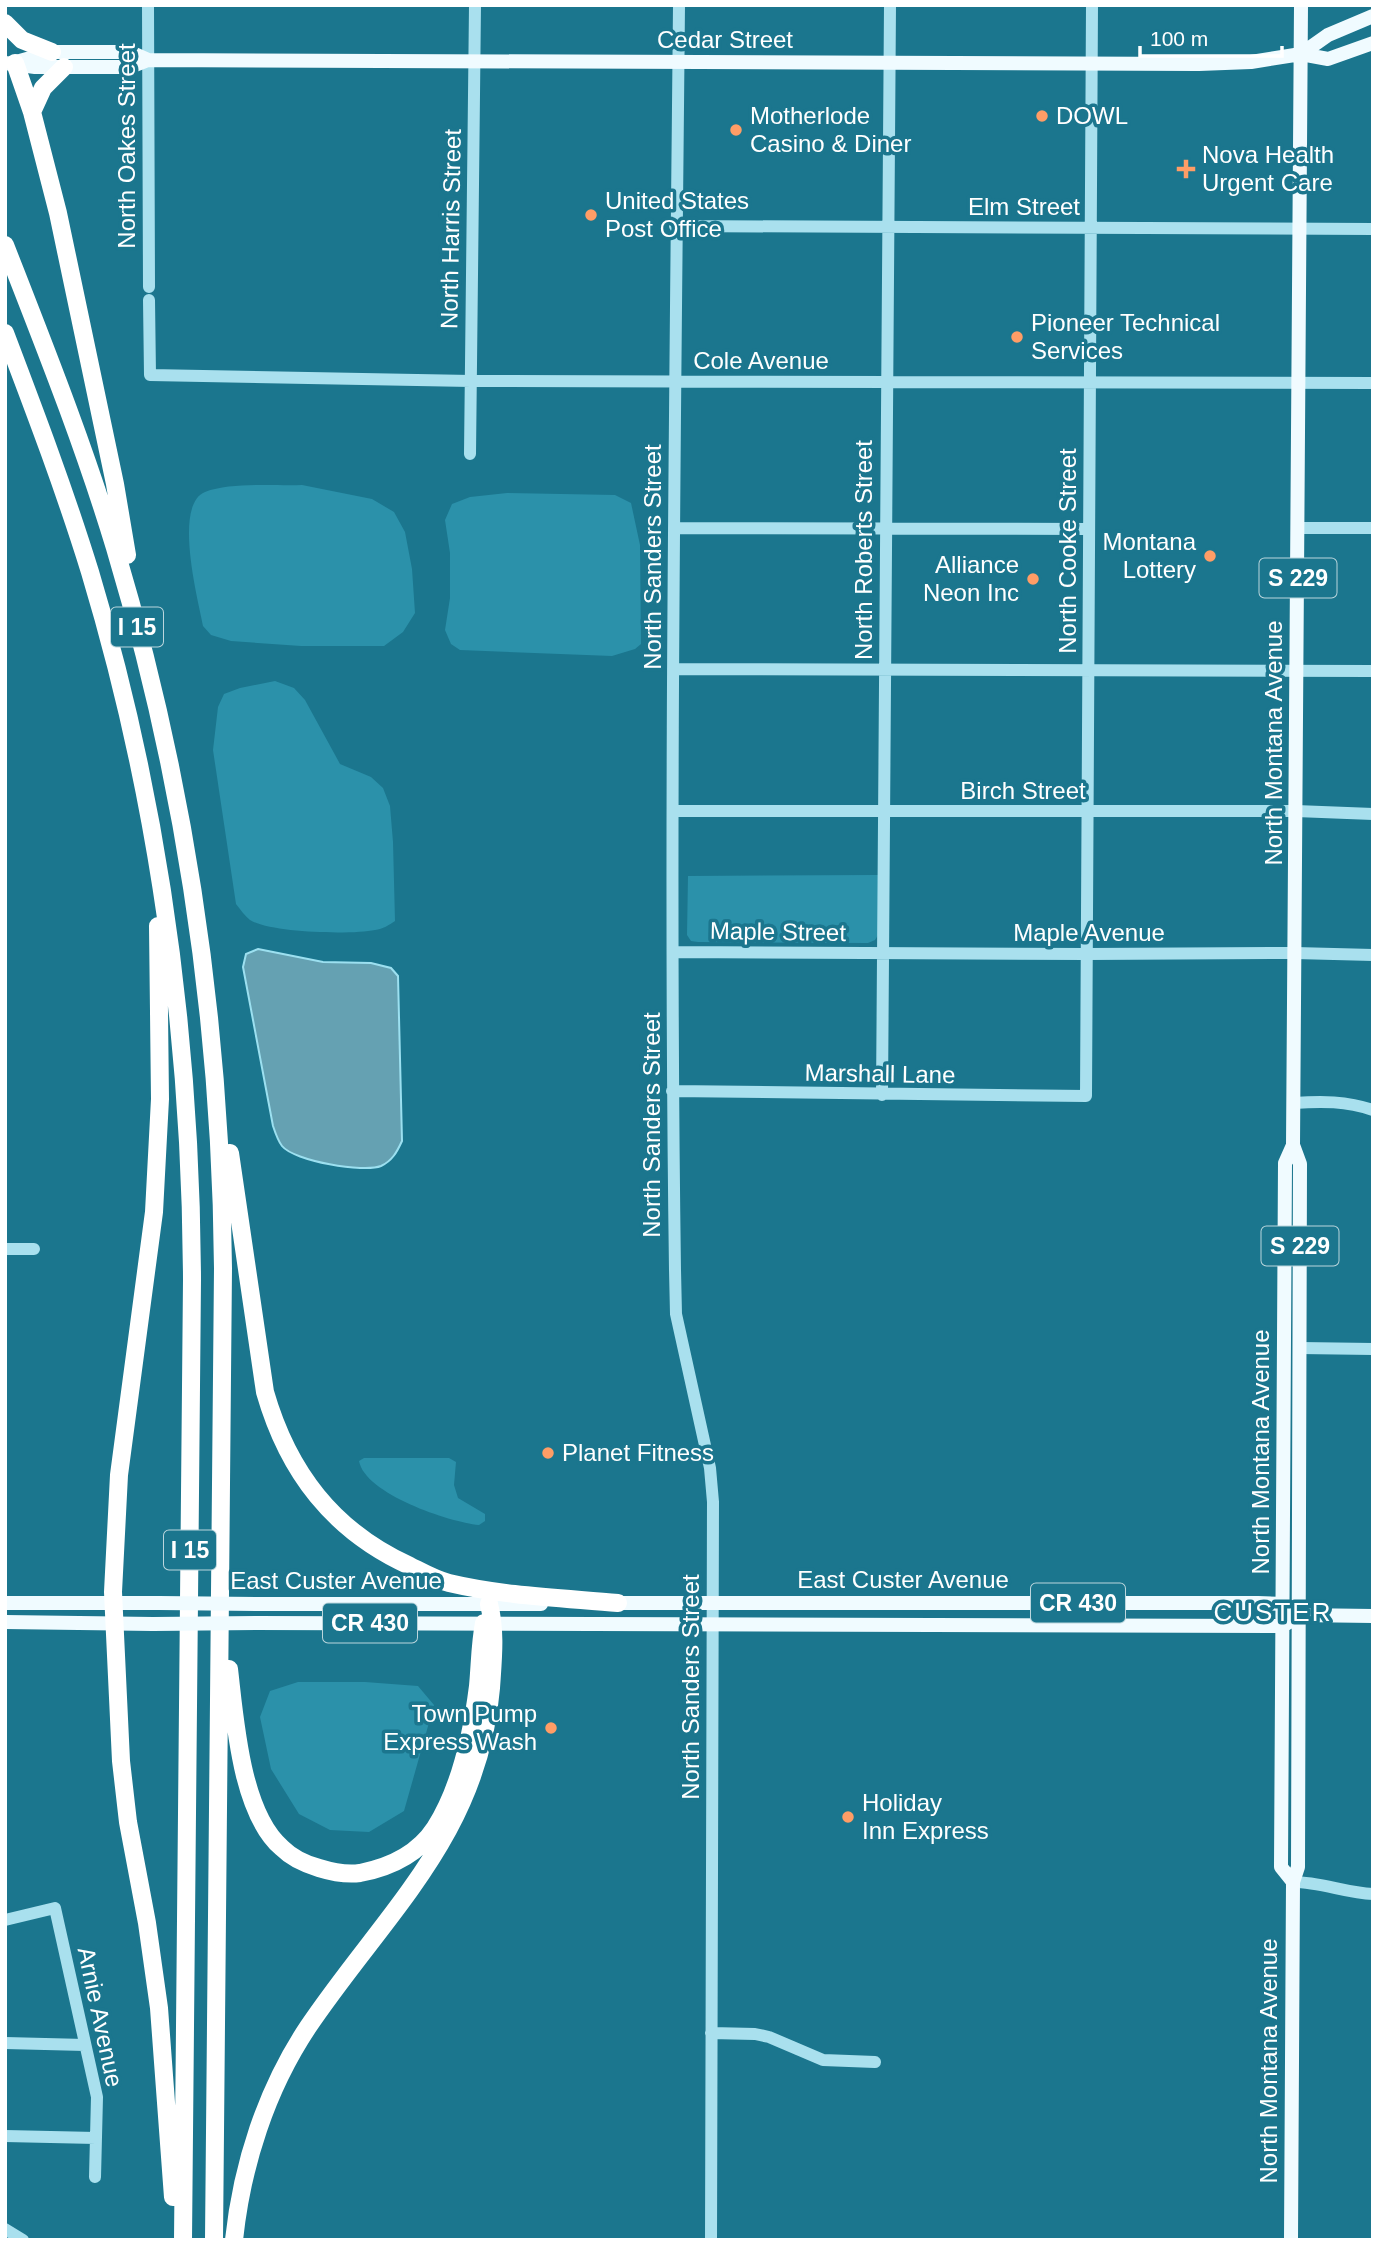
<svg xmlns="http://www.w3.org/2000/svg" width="1378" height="2245" font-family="Arial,sans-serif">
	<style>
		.green { fill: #2b91aa }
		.water { fill: #65a1b2; stroke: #9ce0f0; stroke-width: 2 }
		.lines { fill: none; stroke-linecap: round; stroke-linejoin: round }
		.minor { stroke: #a9e0ee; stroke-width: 12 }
		.major { stroke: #f0fbff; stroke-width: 14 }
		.highway { stroke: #fff; stroke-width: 18 }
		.major-bridge { stroke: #f0fbff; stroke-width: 14 }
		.poi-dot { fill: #ff9d66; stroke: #1b768e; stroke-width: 2.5 }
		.labels { text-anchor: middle; stroke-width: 7; stroke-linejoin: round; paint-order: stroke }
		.shield { fill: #1b768e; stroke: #bbd6dd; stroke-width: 2 }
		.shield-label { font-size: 23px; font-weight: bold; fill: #fff }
		.street-label { font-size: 24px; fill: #fff; stroke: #1b768e }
		.poi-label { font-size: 24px; fill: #fff; stroke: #1b768e; text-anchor: start }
		.neighbourhood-label { font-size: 26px; letter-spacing: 2px; fill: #fff; stroke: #1b768e }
	</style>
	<rect width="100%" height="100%" fill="#1b768e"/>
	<path class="green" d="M302,485L372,499L394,512L405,532L412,569L415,613L403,632L384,646H301L231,641L211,635L203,626C198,599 173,505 205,492C231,482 274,486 302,485Z
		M507,493L615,495L631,503L640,545L641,644L635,649L612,656L460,650L451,644L445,630L450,598V553L445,520L452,504L470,497Z
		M275,681L294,688L305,700L340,764L371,777L383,788L390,806L393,842L395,921C389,925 383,929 375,930C351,935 270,933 250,920C245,916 240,909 236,904L213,750L218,707L224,694L240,688Z
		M878,875V935L875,940L868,943L698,942L691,941L687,935L688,876Z
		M364,1458H449L456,1462L454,1485L458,1498L485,1514V1521L479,1525C449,1522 365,1494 359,1461Z
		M298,1682H365L418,1686L434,1705L404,1811L369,1832L330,1830L299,1814L271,1769L260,1717L270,1691Z"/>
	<path class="water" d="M258,949L323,962L371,963L391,968L398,976L402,1141C397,1152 392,1161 381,1166C364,1173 294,1161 282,1146C278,1141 275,1132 273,1126L243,967L246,954Z"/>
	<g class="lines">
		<path class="minor" d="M148,5L149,287
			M679,5C675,427 669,848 675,1270L676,1314L710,1468L713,1502L711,2240
			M675,226L1373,229
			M149,300L150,375L471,381L1373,383
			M470,454L475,5
			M674,528L1089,529
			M1298,528H1373
			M673,669L1373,671
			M673,811H1296L1373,814
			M673,952L1087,954L1295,953L1373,955
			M672,1091L1086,1096L1092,5
			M882,1095L890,5
			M1294,1103C1322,1101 1346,1101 1373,1110
			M5,1249H34
			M1300,1348L1373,1349
			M1293,1882C1321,1882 1346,1893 1373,1894
			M5,1920L55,1908L97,2097L95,2177
			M711,2033L755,2034L769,2037L823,2060L875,2062
			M5,2043L85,2045
			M5,2136L96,2138
			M5,2229L23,2240"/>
		<path class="major" d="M1301,54L1328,35L1373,16
			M16,62L52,52H130L148,60
			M5,63L35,67H130L148,60L1199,64L1251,62L1301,54L1328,59L1373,43
			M1293,1145L1285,1163L1281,1867L1293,1882
			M5,1603H159
			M610,1603H1258L1283,1604L1299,1615
			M256,1604H541
			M1299,1615L1373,1616
			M5,1622L153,1624
			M256,1623L1283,1626L1299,1615
			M1291,2240L1293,1882L1298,1867L1300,1164L1293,1145L1301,5"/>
		<path class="highway" d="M5,23L22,40L52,52
			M15,63L32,112L58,213L115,484L127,555
			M32,112L43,88L64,67
			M5,245C44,345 84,445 115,548C185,782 221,1024 223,1268L214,2240
			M5,333C35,412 65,491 90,572C159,801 191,1041 192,1280L183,2240
			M158,926L160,1099L154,1212L119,1475L113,1592L121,1761L128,1822L147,1923L159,2008L173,2197
			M230,1153L265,1392C288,1472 333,1531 410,1566C422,1572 436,1580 449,1583C504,1596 562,1598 618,1603
			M229,1669C235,1720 241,1813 282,1848C292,1858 305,1864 319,1868C332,1872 346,1875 360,1873C391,1867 418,1854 435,1828C461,1787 472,1734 478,1686C480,1665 480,1644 484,1623
			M234,2240C242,2165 266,2090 308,2027C385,1913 479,1835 491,1688C493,1658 496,1632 489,1604"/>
		<path class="major-bridge" d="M159,1603L256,1604
			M153,1624L256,1623"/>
	</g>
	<g class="poi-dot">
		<circle cx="1042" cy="116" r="7"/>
		<circle cx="736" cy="130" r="7"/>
		<path d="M1182.5 158.5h7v7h7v7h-7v7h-7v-7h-7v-7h7z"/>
		<circle cx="591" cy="215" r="7"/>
		<circle cx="1017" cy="337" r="7"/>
		<circle cx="1210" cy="556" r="7"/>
		<circle cx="1033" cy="579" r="7"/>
		<circle cx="548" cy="1453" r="7"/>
		<circle cx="551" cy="1728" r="7"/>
		<circle cx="848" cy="1817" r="7"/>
	</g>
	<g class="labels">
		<g class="shield">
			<rect x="1259.5" y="558.5" width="77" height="39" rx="5"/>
			<rect x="111" y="607.5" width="52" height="39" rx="5"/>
			<rect x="1261.5" y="1226.5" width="77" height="39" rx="5"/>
			<rect x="164" y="1530.5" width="52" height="39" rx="5"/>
			<rect x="1031" y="1583.5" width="94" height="39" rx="5"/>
			<rect x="323" y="1603.5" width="94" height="39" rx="5"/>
		</g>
		<g class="shield-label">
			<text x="1298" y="586">S 229</text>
			<text x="137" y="635">I 15</text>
			<text x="1300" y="1254">S 229</text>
			<text x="190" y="1558">I 15</text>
			<text x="1078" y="1611">CR 430</text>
			<text x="370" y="1631">CR 430</text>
		</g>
		<g class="street-label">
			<text x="725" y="48">Cedar Street</text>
			<text transform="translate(127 146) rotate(-90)" y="8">North Oakes Street</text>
			<text x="1024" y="215">Elm Street</text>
			<text transform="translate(451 229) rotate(-89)" y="8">North Harris Street</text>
			<text x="761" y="369">Cole Avenue</text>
			<text transform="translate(864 550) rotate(-90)" y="8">North Roberts Street</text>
			<text transform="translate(1068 551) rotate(-90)" y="8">North Cooke Street</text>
			<text transform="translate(653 557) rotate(-90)" y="8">North Sanders Street</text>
			<text transform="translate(1274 743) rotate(-90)" y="8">North Montana Avenue</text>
			<text x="1023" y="799">Birch Street</text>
			<text transform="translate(778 932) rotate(1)" y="8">Maple Street</text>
			<text x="1089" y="941">Maple Avenue</text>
			<text transform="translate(880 1074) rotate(1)" y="8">Marshall Lane</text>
			<text transform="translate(652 1125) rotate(-90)" y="8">North Sanders Street</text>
			<text transform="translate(1261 1452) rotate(-90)" y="8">North Montana Avenue</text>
			<text x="903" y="1588">East Custer Avenue</text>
			<text x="336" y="1589">East Custer Avenue</text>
			<text transform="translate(691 1687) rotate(-90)" y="8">North Sanders Street</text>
			<text transform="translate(100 2017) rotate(78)" y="8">Arnie Avenue</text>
			<text transform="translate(1269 2061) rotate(-90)" y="8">North Montana Avenue</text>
		</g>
		<g class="poi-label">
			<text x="750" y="124">Motherlode<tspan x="750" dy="28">Casino &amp; Diner</tspan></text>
			<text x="1056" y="124">DOWL</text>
			<text x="1202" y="163">Nova Health<tspan x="1202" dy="28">Urgent Care</tspan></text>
			<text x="605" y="209">United States<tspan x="605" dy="28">Post Office</tspan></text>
			<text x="1031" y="331">Pioneer Technical<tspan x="1031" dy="28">Services</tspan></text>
			<text x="1196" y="550" text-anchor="end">Montana<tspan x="1196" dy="28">Lottery</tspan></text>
			<text x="1019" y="573" text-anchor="end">Alliance<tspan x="1019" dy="28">Neon Inc</tspan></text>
			<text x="562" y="1461">Planet Fitness</text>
			<text x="537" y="1722" text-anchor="end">Town Pump<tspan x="537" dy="28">Express Wash</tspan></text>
			<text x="862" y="1811">Holiday<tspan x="862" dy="28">Inn Express</tspan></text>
		</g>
		<g class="neighbourhood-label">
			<text x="1273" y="1621">CUSTER</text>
		</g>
	</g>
	<rect width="1378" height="2245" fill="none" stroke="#ffffff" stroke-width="14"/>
	<path d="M1140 46v10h142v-10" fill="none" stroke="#ffffff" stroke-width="3.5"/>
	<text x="1150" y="46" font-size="21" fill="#ffffff" stroke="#1b768e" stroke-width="5" paint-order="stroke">100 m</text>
</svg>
